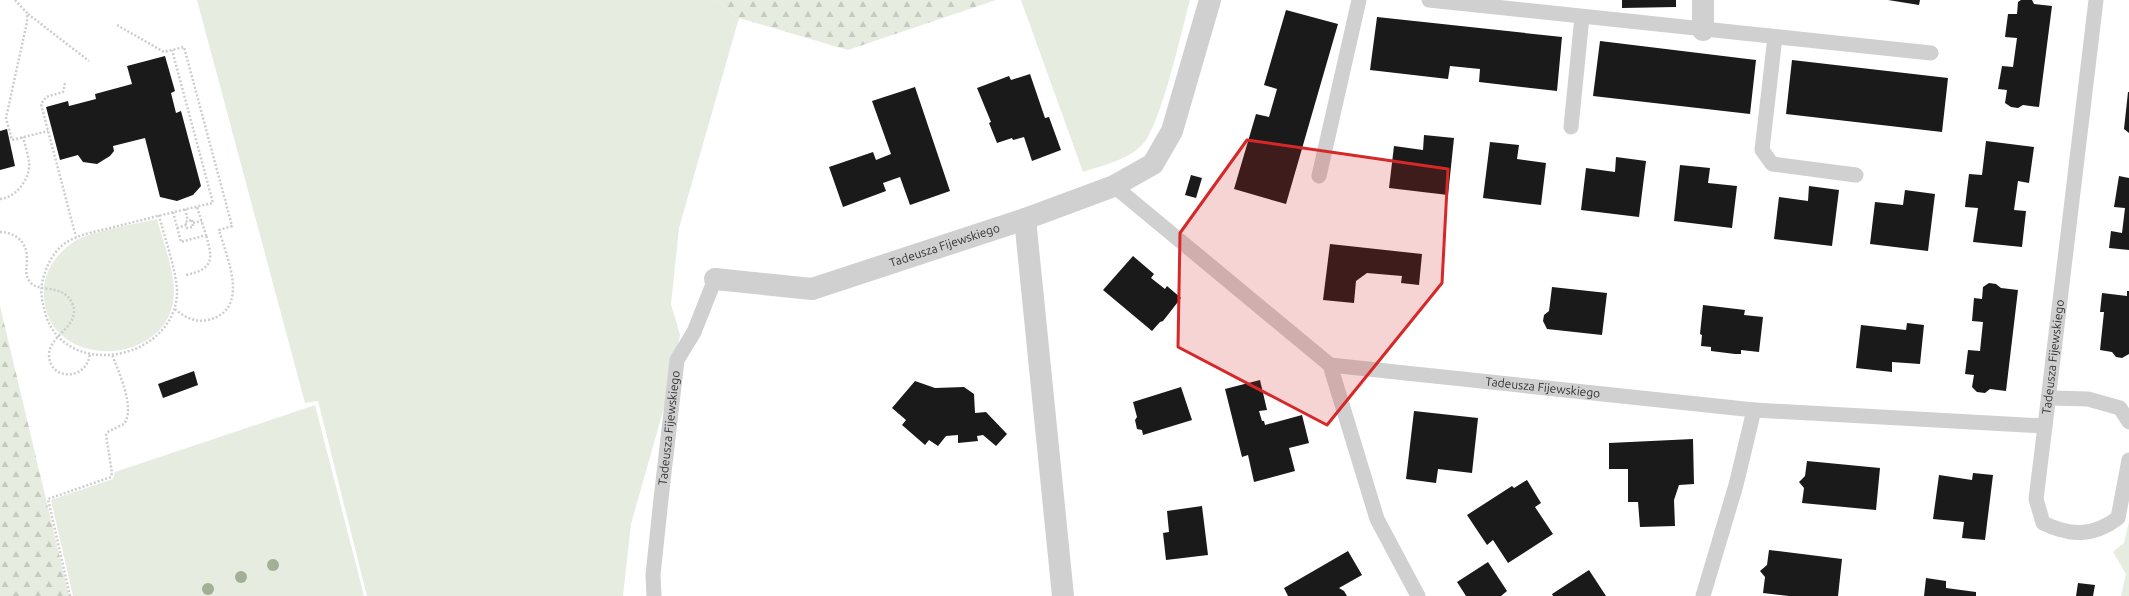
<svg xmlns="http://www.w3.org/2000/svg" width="2129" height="596" font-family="Ubuntu,sans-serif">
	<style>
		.green { fill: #e6ecdf }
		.forest { fill: url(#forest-firs) }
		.building { fill: #1a1a1a }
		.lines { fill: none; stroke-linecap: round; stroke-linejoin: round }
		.path { stroke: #cdcdcd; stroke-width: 2.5; stroke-dasharray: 2 2; stroke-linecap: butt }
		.lane { stroke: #d0d0d0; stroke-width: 15 }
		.street { stroke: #d0d0d0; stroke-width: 22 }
		.tree { fill: #a2b095 }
		.marked { fill: #d62828; fill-opacity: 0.2; stroke: #d62828; stroke-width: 3; stroke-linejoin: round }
		.labels { text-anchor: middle; stroke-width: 4; stroke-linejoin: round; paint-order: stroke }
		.street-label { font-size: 12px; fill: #333; stroke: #fff }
	</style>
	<defs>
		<pattern id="forest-firs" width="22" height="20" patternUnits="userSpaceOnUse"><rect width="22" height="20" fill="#e6ecdf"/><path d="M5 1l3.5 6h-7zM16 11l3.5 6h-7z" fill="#c6cbc0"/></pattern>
	</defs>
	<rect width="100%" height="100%" fill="#fff"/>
	<path class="green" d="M197,0H716L739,18L679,228L671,304L680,335L669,390L631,524L623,596H367L318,401L305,403Z
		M1021,0H1190C1182,29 1160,130 1141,146C1125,161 1103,165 1083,172Z
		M157,219C163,242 174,269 174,293C172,370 38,373 44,287C46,268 59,251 75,241C91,231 136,224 157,219Z
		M315,405L364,596H73L51,500L113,479L115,472Z
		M2129,522V596H2121L2126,574L2113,552L2124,543Z"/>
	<path class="forest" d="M716,0H996L848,50L739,18Z
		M0,306L69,596H0Z"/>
	<path class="building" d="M1622,0H1676V7L1622,8Z
		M1888,0H1920L1919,5Z
		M2021,0H2032L2034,4L2052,6L2039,107L2023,105L2018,108L2011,107L2005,103L2007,90L1998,89L2002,66L2013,67L2017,38L2005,37L2008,14H2017L2018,2Z
		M1286,10L1338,24L1286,204L1234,189L1256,114L1269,117L1277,89L1264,85Z
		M1377,17L1562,37L1557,91L1479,82L1480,69L1450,66L1448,79L1370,70Z
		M1600,41L1756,60L1750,114L1593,96Z
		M165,56L175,91L171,93L176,113L181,111L201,186L193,195L177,201L160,197L145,138L113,146L114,151L110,156L97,164L83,162L78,155L60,160L46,107L68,101L69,106L96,99L95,94L132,84L127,66Z
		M1792,60L1948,78L1942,132L1786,114Z
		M1030,74L1045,118L1049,117L1061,150L1032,161L1024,137L1013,140L1012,138L997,143L989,123L991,122L977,88L1009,76L1011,80Z
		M915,87L950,191L910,205L900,177L883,183L886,191L843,207L829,167L873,152L876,160L891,154L872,101Z
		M2128,92H2129V133L2124,129Z
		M7,129L15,166L0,170V131Z
		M1424,135L1454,138L1448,195L1389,188L1394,146L1423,150Z
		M1986,141L2034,147L2029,183L2018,181L2014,210L2026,211L2022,247L1973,242L1978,208L1965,207L1967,190L1969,174L1982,175Z
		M1490,142L1519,145L1517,159L1546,163L1541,205L1483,198Z
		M1616,157L1646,161L1639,217L1581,210L1586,168L1615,172Z
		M1680,165L1710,168L1708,183L1737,186L1732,228L1674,221Z
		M1191,175L1202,178L1196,198L1185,195Z
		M2119,176L2129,178V250L2109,248L2111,231L2122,233L2125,208L2114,207Z
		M1809,186L1839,190L1832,246L1774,239L1779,197L1808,201Z
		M1905,190L1935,194L1928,251L1870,244L1875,202L1903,205Z
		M1330,244L1422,254L1419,285L1401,283L1402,276L1367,273L1356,281L1354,303L1323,300Z
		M1133,256L1154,274L1151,278L1165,289L1167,286L1181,298L1163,321L1160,322L1152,331L1103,290Z
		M1989,283L1996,284L2001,288L2018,290L2006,391L1990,389L1985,393L1977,392L1972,387L1974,375L1965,374L1968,350L1980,351L1983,322L1972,321L1974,298L1982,299L1983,287Z
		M1552,287L1607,293L1602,335L1547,329L1543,321L1544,315L1549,311Z
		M2127,291H2129V354L2122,358L2116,357L2112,352L2100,350L2104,312H2100L2102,293L2127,296Z
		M1703,305L1745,310L1744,315L1763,317L1759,352L1741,350V354H1735L1711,351V347L1701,346L1702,335L1700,334Z
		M1907,323L1924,325L1920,364L1892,362V372L1856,368L1861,325L1906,330Z
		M194,371L198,385L163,398L158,384Z
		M1260,380L1267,410L1259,411L1262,421H1264L1265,425L1302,415L1309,443L1289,448L1295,471L1254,482L1248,455L1242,457L1225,389Z
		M915,381L935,388L964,387L974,394L975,413L986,412L1007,434L996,446L983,435L977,436L978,441L958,443V435L946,436L938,446L929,440L925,445L902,425L906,420L892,408Z
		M1181,387L1192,420L1143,435L1142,430L1137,429L1135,420L1137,417L1133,402Z
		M1414,411L1478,418L1472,473L1438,469L1436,483L1406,479Z
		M1693,439L1694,484L1679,485L1674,500L1675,526L1640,527L1638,502H1628V469H1609V443Z
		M1807,461L1880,468L1876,510L1802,503L1804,488L1799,482L1805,476Z
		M1973,473L1993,475L1985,540L1962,538L1964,522L1933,519L1939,475L1972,480Z
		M1527,480L1541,503L1535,507L1553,534L1508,563L1493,540L1487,545L1467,515L1512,486L1514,488Z
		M1202,506L1208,555L1166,560L1163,533L1169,532L1167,511Z
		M1769,550L1842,559L1838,596H1789L1763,593L1765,577L1760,571L1767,565Z
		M1348,551L1362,575L1339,588L1344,591L1347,596H1288L1284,588Z
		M1488,562L1507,591L1501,596H1466L1457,582Z
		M1589,570L1606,596H1553L1552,594Z
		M1926,578L1946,581V588L1976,592V596H1924Z
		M2078,583L2095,585L2093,596H2076Z"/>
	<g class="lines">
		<path class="path" d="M15,0L27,13V22L6,118L12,140L48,131
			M28,14L89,61
			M117,25L164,52L184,47L232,226L219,230C227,258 251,310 208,320C195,323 182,316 174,308
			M65,83L63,92L46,97L41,104L76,237
			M0,199C16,198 31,178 29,162C28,154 25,145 23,137
			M185,209L188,221
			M173,212L181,242L206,235L197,207
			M159,215C164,237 178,274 177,295C172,360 68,380 46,316C43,305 40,294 42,283C45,269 52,253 64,244C80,233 100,231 118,226C150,218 181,210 213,203L172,50
			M192,220L193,227L187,228L185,222Z
			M193,223L202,221
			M177,228L186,225
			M0,232C15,232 27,242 27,258C27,267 24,274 30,282C38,293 65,283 73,305C80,327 49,335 49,355C49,380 86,382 90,354
			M186,275C214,269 213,259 206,235
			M70,596L48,499L111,477L112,473L106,435L109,431L124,424C136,408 118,371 112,354"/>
		<g class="lane">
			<path d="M1429,0L1931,53"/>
			<path d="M1775,37L1762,150L1772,164L1856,175"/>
			<path d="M1571,127L1582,17"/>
			<path d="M1319,176L1359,0"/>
			<path d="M1114,186L1330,365L1377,519L1418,596"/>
			<path id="s1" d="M1330,365L1754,410L1736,485L1703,596"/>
			<path d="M2050,398L2088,399L2120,408L2129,422"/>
			<path id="s2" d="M1754,410L2045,426L2096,0"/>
			<path d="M2045,426L2036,499L2043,523C2070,536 2093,537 2118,518L2129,460"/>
			<path id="s3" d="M654,596L653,575L661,499L677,360L694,332L715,279"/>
		</g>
		<g class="street">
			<path d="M1703,0V30"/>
			<path d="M1025,219L1063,596"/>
			<path id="s4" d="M715,279L812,289L1025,219L1114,186L1153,164L1172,131L1210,0"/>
		</g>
	</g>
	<g class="tree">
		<circle cx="273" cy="565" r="6"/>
		<circle cx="241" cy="577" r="6"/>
		<circle cx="208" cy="589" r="6"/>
	</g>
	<path class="marked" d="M1247,140L1448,169L1442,283L1327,425L1178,347L1180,233Z"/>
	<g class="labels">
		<g class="street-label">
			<text dy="4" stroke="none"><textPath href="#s4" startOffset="237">Tadeusza Fijewskiego</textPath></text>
			<text dy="4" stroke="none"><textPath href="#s2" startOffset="361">Tadeusza Fijewskiego</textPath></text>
			<text dy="4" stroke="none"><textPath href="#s1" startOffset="214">Tadeusza Fijewskiego</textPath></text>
			<text dy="4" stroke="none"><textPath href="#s3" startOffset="169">Tadeusza Fijewskiego</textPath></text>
		</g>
	</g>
</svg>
